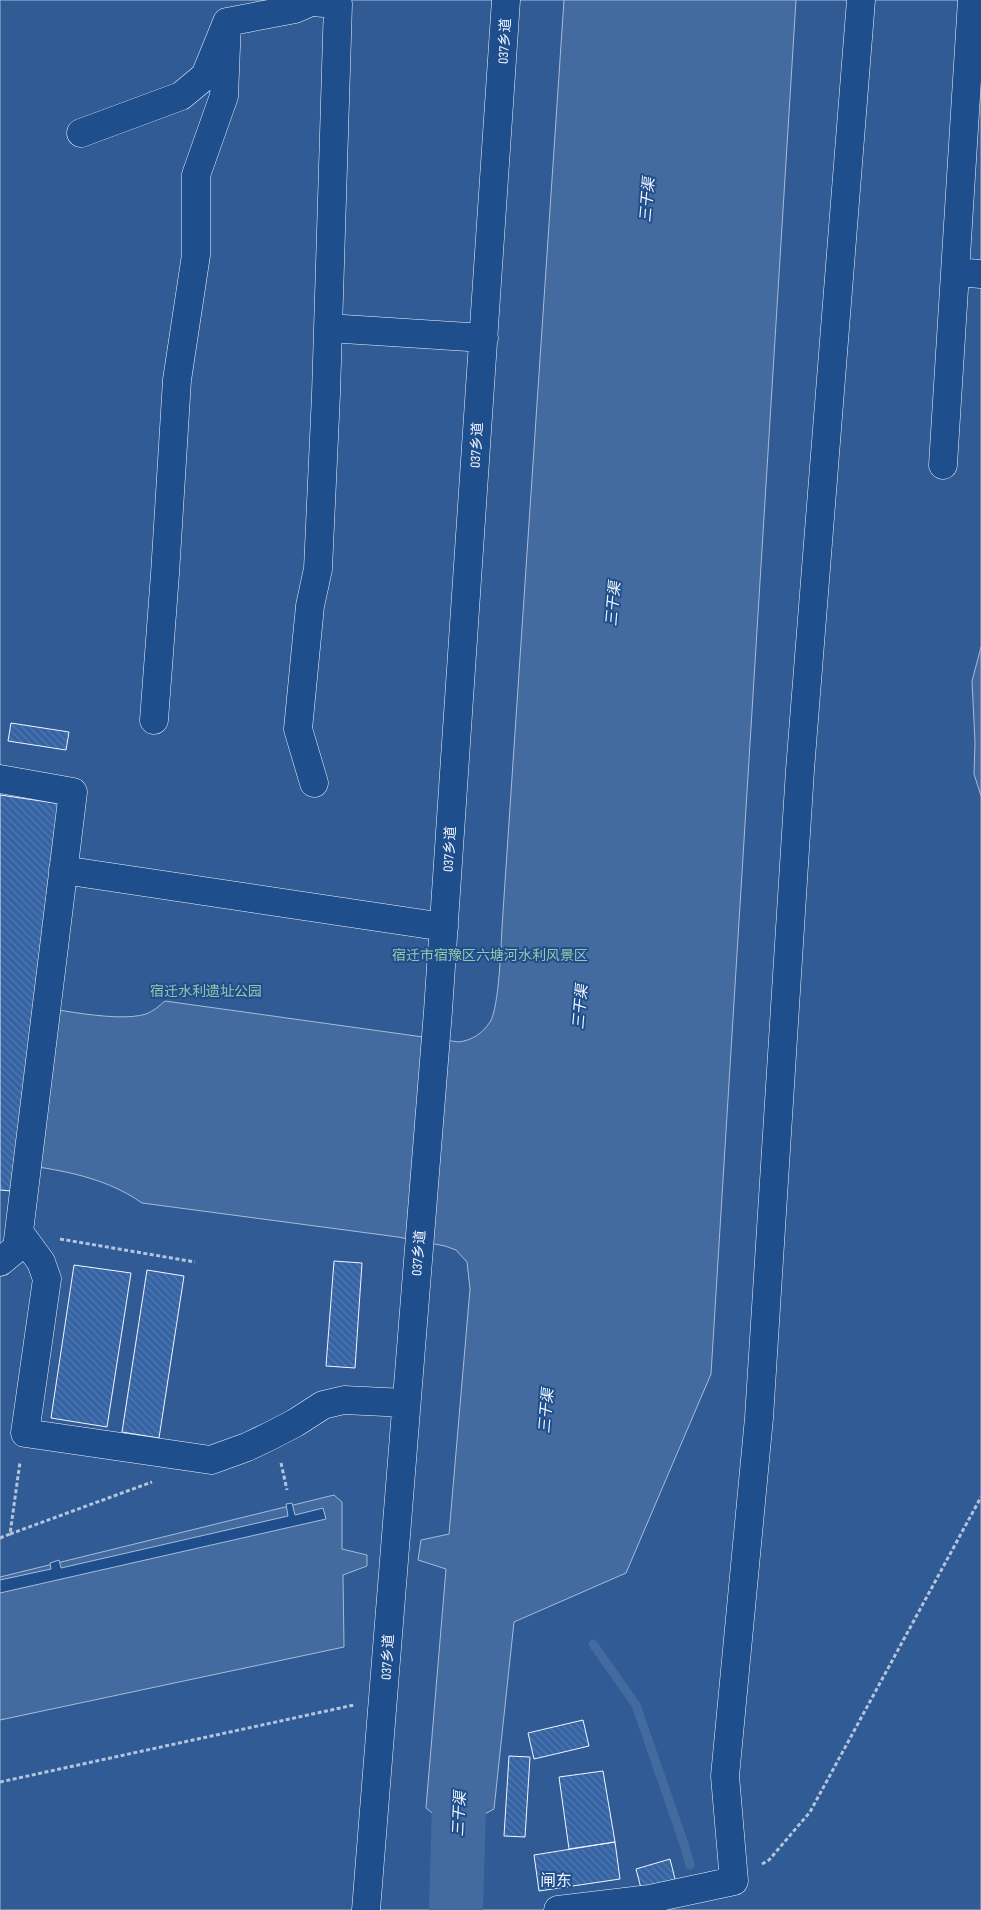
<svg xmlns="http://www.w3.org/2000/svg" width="981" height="1910" font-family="'Sofia Sans Condensed','Noto Sans SC',sans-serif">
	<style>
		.built { fill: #305b95; stroke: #a8bbd7 }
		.water { fill: #446ba0; stroke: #a8bbd7 }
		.pier { fill: #1f4e8c; stroke: #a8bbd7 }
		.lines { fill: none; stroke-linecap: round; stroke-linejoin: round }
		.stream { stroke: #446ba0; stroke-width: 9 }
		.river { stroke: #446ba0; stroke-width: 54 }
		.building { fill: url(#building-back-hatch); stroke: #f2f6ff }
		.minor-casing { stroke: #f2f6ff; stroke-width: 29 }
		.path { stroke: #b3c4dc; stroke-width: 3; stroke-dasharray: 4 2.5; stroke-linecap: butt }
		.minor { stroke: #1f4e8c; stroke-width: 28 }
		.labels { text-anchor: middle; stroke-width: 4; stroke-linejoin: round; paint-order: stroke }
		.street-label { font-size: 14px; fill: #f2f6ff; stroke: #1f4e8c }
		.park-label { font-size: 14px; fill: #97c8a6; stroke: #1f4e8c }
		.water-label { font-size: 15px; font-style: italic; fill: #f2f6ff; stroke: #1f4e8c }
		.quarter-label { font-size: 16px; fill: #f2f6ff; stroke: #1f4e8c }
	</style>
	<defs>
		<pattern id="building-back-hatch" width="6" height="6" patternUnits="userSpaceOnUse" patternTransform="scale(1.25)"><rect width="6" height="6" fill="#3563a3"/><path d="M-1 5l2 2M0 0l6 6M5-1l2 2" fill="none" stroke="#537ab1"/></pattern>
	</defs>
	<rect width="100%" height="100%" fill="#1f4e8c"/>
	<path class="built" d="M0,0H981V1910H0Z"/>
	<path class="water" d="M564,0H796L711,1374L626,1573L514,1622L494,1809L472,1821L465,1841L450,1839L443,1822L426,1808L446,1569L418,1560L421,1540L449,1534L470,1289L467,1262L456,1250L445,1246L398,1237L142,1203C101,1174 49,1168 0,1162V999C35,1005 115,1024 146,1014C154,1011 159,1006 165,1001L459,1042C472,1040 482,1034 490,1022C499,1008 501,946 502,927Z
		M981,647V796L974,774L975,742L972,681Z
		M334,1495L342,1502V1549L367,1555V1566L343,1575L344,1647L0,1720V1577Z"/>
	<path class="pier" d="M292,1503L295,1515L323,1508L326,1519L0,1593V1580L51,1569L50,1563L59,1560L61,1568L288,1516L286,1504Z"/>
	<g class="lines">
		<path class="stream" d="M593,1644L636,1705L685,1847L690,1865"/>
		<path class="river" d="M456,1910L459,1806L463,1766"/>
	</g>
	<path class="building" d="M11,723L69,732L66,750L8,741Z
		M0,795L62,804L11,1191L0,1190Z
		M334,1261L362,1263L355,1368L326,1366Z
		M74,1265L131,1273L107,1427L51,1418Z
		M147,1270L184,1276L159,1438L122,1432Z
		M583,1720L589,1746L534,1759L528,1733Z
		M509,1756L530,1757L525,1837L504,1836Z
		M603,1771L615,1842L569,1849L559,1777Z
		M615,1842L620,1879L539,1891L534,1855Z
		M670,1859L676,1883L642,1892L636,1869Z"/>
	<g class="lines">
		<defs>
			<path id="minor" d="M311,2L338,4L326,394L318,569L310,606L298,729L314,783
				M81,133L181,96L205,76L227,22L295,9L311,2V0
				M956,272L981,274
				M328,328L484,338
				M943,465L972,0
				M154,720L165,574L177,380L196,255V175L224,96L227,22
				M0,779L73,792L17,1248L0,1262
				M63,870L444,927
				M19,1232L41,1262L47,1279L25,1433L211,1460L247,1447L270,1436L295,1423L323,1405L344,1400L406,1403
				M366,1910L438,1011L506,0
				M558,1910L650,1899L734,1881L725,1776L759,1418L800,770L861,0"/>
		</defs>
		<use href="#minor" class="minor-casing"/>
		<path class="path" d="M60,1239L195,1262
			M281,1463L287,1490
			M10,1534L152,1482
			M0,1538L10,1534L20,1462
			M0,1782L354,1705
			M762,1864L769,1860L810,1812L981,1497"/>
		<use href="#minor" class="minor"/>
	</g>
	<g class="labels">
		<g class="street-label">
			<text transform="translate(504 41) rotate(-86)" y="5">037乡道</text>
			<text transform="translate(476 445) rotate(-86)" y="5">037乡道</text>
			<text transform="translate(449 849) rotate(-86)" y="5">037乡道</text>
			<text transform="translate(418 1253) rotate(-85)" y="5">037乡道</text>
			<text transform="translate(387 1657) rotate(-86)" y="5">037乡道</text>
		</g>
		<g class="park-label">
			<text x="490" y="960">宿迁市宿豫区六塘河水利风景区</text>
			<text x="206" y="996">宿迁水利遗址公园</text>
		</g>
		<g class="water-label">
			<text transform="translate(647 200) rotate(-85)" y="5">三干渠</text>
			<text transform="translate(613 604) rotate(-85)" y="5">三干渠</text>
			<text transform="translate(580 1007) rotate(-85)" y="5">三干渠</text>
			<text transform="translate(546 1411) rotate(-85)" y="5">三干渠</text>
			<text transform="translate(459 1814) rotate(-87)" y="5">三干渠</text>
		</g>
		<g class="quarter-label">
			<text x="556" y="1886">闸东</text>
		</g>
	</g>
</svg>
